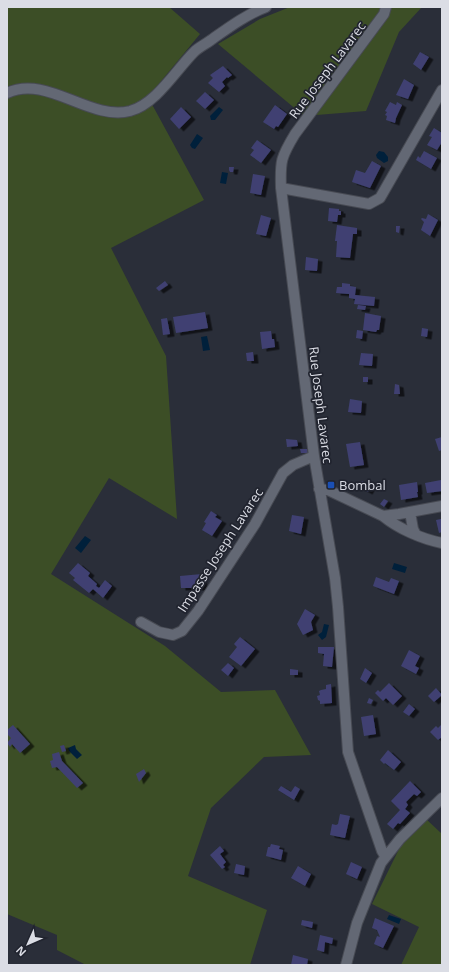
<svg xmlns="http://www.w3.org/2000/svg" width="449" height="972" font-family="'Open Sans',sans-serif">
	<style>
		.green { fill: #3c4e26 }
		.water { fill: #00203b }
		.building { fill: #3f4172; filter: url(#shadow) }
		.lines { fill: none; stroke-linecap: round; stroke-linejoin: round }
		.minor-casing { stroke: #474a53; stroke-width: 12 }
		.minor { stroke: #636874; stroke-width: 10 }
		.transit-dot { fill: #1a4fb4; stroke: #21242f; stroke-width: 1.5 }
		.labels { text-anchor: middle; stroke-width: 3.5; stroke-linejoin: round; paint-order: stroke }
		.street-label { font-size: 13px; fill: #dbdde5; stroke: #21242f }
		.poi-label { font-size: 13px; fill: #dbdde5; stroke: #21242f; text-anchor: start }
	</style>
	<defs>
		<filter id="shadow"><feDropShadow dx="4.5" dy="2.5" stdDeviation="0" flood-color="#0009"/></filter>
	</defs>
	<rect width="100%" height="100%" fill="#2a2e39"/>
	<path class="green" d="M7,7H169L200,34L148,97L204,200L111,248L166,356L177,519L109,478L51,574L165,646L221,692L275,690L311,755L264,757L211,808L188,876L267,910L250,965H86L57,950V935L7,914Z
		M290,7H422L399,32L366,111L304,116L218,44L260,19Z
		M426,819L442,834V965H401L419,927L372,904L402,843Z"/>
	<path class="water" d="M219,107L223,110L215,120H211L210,116Z
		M197,134L203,138L195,149L192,148L190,145Z
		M379,151L384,152L388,157V161L384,163L377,158L376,155Z
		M222,172L228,173L226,184L220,183Z
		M207,336L210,350L203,351L201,337Z
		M85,536L91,540L81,553L75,548Z
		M394,563L407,567L405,573L392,569Z
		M324,624L329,625L326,637L322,640L318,635L322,632Z
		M75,745L76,749L82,755L77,759L69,751L68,748Z
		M389,915L401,919L399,924L387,919Z"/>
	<path class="building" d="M420,52L429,57L421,70L413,64Z
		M223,66L232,75L228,78L227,77L222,82L225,86L219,92L208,83L213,78L210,75Z
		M404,79L414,85L408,99L396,95Z
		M205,92L214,100L205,109L196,101Z
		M390,102L396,105L397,102L402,105L396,118L395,123L386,120L387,116L385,115L387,112L385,111Z
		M275,105L287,114L278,127L276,126L274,129L263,122Z
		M181,107L191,117L179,129L170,119Z
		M434,128L442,133V142L437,150L427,145L432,137L429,136Z
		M257,140L271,150L261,163L250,155L254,150L251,148Z
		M424,151L437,158L431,169L416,160L418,156L420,158Z
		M372,161L381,166L370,188L352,182L356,170L365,173Z
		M229,167H234L233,172H230L229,170Z
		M253,174L265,176L261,195L250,193Z
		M329,208L339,209V211H341V215H338L337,222L328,221Z
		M428,214L438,220L430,236L421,230L424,222L421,219L422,218L426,219Z
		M261,215L271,218L266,236L256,234Z
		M337,225L357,228V234H353L350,258L336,257L337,241H335Z
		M396,226H400L399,233L396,232Z
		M306,257L318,259L317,271L305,270Z
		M165,281L168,285L159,291L156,288Z
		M342,283L350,284V286L356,287L355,295L375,297L374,306L354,304L355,299L349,298V294L336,293L337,287H342Z
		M358,305L366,306L365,310L357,309Z
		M205,312L208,328L176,333L173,317Z
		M365,313L381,316L379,330H377L376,332L363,330Z
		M167,318L170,334L163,335L161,319Z
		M422,328L428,329L427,337L421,336Z
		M357,330L363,331L362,339L356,338Z
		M271,331L272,339H274L275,347L262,349L260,332Z
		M253,352L254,361H247L246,353Z
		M361,353L373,354L372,366L359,365Z
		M363,377H368V382H363Z
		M395,384L399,385L400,394H394Z
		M350,399L362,401L361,413L348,412Z
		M442,437V450L439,451L435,439Z
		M286,439L297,440L298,446L287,447Z
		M360,442L364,465L350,467L346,444Z
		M300,449H307L308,453H301Z
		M441,480L442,491L427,493L425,483Z
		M362,481L372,485L368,492L359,487Z
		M417,482L418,492H417L418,497L401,500L399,485Z
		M384,499L388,501L384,507L380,504Z
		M211,511L217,515L215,517L222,521L212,536L202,530L206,523L204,522Z
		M292,515L304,517L301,534L289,531Z
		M441,519L442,532L439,533L436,520Z
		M78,563L90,573L88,576L97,584L96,586L99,588L105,580L112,586L103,598L93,589L89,593L73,580L75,578L69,573Z
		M202,574L203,588H181L180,576Z
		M376,577L389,582L391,578L399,581L394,594L373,586Z
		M305,609L315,615L311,622L313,630L303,635L297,624Z
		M240,637L255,649L241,666L229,657L237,647L234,644Z
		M318,647H334L332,667L323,666L324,654L318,653Z
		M409,650L420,656L415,666L419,668L416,674L401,666Z
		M228,663L234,668L228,676L221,670Z
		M365,668L372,673L366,683L360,679Z
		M290,669L298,670V675H290Z
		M389,683L402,696L393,705L386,698L383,701L375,693L378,690L380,692Z
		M331,684L332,703L320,704V701L318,700L317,696L320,695L319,691L321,690L326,689V685Z
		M436,688L442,695L434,702L428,696Z
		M369,698L373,700L371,704L367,703Z
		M409,704L415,709L409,716L403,712Z
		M373,715L376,734L364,736L361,717Z
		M442,724V737L438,740L430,732L436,726L438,728Z
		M13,725L30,744L20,753L12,744L10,747L7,743L11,738L7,734V730Z
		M64,745L66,751L62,752L60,746Z
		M388,750L401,762L394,770L385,763L384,764L380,760Z
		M59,752L62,761L83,783L77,788L57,767L52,768L50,761L53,760L52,754Z
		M144,769L146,773L139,782L136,774Z
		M410,781L421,792L417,796L414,794L406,802L408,805L405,809L410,813L400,824L398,823L393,829L387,824L400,810L391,801Z
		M281,786L291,792L295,786L300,789L294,800L278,790Z
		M340,814L350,816L345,838L330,835L332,824L336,825L338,824Z
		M271,844L280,846L279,849L283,850L281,860L266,856L268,847H270Z
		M220,846L224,851L220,854L226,862L223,865L225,867L222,869L210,855Z
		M351,862L362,867L357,879L346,874Z
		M236,864L245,866L244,875L234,873Z
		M298,866L311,874L305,886L291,878Z
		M375,918L394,926L383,948L374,944L377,936L380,937L377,930L372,928Z
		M302,920L313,922L312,928L301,925Z
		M320,935L333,938L332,944L325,942L324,952L317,950Z
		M293,955L308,959L307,965H291Z"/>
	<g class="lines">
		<defs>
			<path id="minor" d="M7,93C47,74 89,121 130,111C156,104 176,70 194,52C199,47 206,44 211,40C228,28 247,14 266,7
				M281,188L369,204L380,198L442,90
				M319,489L328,490L383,516C399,529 422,539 442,543
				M410,512L413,529L416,535
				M383,516L399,514L442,506
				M141,622L159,632L173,635L182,631L198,611L255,524L283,473L293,465L314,456
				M385,856L382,851L348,752L338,607L335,578L314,456L281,188C280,161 281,157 295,134L384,14L386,7
				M346,965L357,923L381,863L400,839L442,798"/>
		</defs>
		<use href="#minor" class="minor-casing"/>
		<use href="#minor" class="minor"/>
	</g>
	<rect class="transit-dot" x="327" y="481" width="8" height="8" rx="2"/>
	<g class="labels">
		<g class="street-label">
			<text transform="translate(327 70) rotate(-53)" y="5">Rue Joseph Lavarec</text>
			<text transform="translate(321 405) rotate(83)" y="5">Rue Joseph Lavarec</text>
			<text transform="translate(220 550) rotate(-57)" y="5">Impasse Joseph Lavarec</text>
		</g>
		<g class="poi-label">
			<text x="339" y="490">Bombal</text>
		</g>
	</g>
	<rect width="449" height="972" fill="none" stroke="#dbdde5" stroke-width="16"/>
	<g transform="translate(28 944) rotate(225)" stroke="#21242f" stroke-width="3" paint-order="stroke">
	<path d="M0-3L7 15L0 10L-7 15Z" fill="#dbdde5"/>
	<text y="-6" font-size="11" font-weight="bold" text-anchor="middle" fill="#dbdde5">N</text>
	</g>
</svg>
